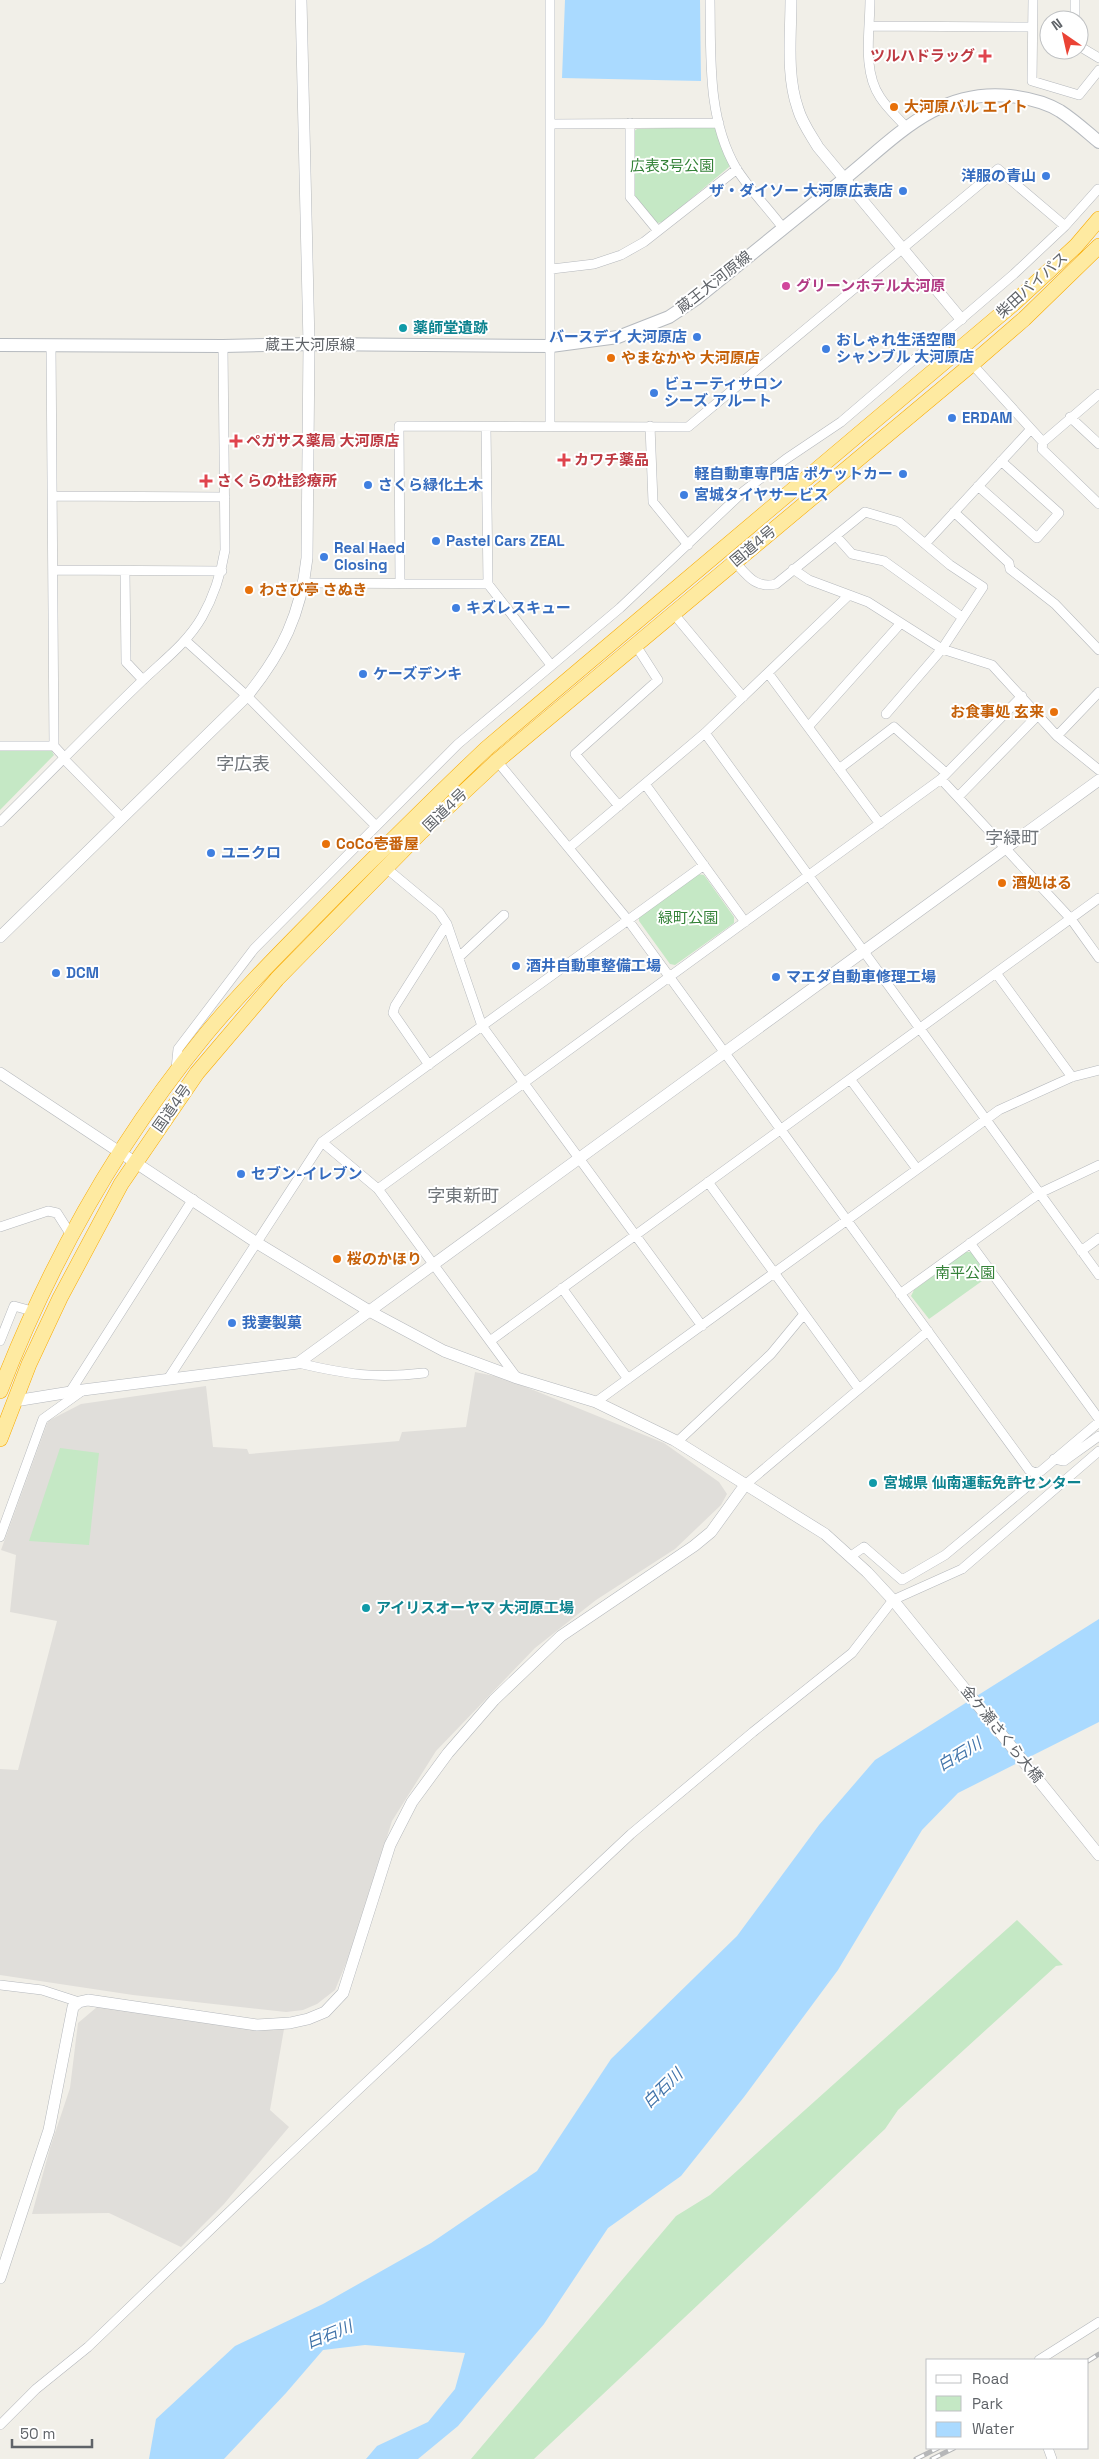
<svg xmlns="http://www.w3.org/2000/svg" width="1099" height="2459" font-family="'Space Grotesk','Noto Sans JP',sans-serif">
	<style>
		.industrial { fill: #e0deda }
		.green { fill: #c5e8c5 }
		.water { fill: #aadaff }
		.lines { fill: none; stroke-linecap: round; stroke-linejoin: round }
		.minor-casing { stroke: #b5b8bc; stroke-width: 10 }
		.tertiary-casing { stroke: #b5b8bc; stroke-width: 12 }
		.secondary-casing { stroke: #b6babf; stroke-width: 14 }
		.trunk-casing { stroke: #f9ab00; stroke-width: 16 }
		.minor { stroke: #fff; stroke-width: 9 }
		.tertiary { stroke: #fff; stroke-width: 11 }
		.secondary { stroke: #fff; stroke-width: 12 }
		.trunk { stroke: #feeaa1; stroke-width: 15 }
		.rail-casing { stroke: #b6b7b8; stroke-width: 5 }
		.rail { stroke: #fff; stroke-width: 3; stroke-dasharray: 9; stroke-linecap: butt }
		.health-dot { fill: #e0444e; stroke: #fff; stroke-width: 2 }
		.food-dot { fill: #e8710a; stroke: #fff; stroke-width: 2 }
		.shop-dot { fill: #3f7fe0; stroke: #fff; stroke-width: 2 }
		.hotel-dot { fill: #d1479c; stroke: #fff; stroke-width: 2 }
		.culture-dot { fill: #0f9aa8; stroke: #fff; stroke-width: 2 }
		.labels { text-anchor: middle; stroke-width: 4; stroke-linejoin: round; paint-order: stroke }
		.health-label { font-size: 15px; font-weight: bold; fill: #be3a42; stroke: #fff; text-anchor: start }
		.food-label { font-size: 15px; font-weight: bold; fill: #c56008; stroke: #fff; text-anchor: start }
		.park-label { font-size: 15px; fill: #348238; stroke: #fff }
		.shop-label { font-size: 15px; font-weight: bold; fill: #366cbe; stroke: #fff; text-anchor: start }
		.street-label { font-size: 15px; fill: #5f6368; stroke: #fff }
		.hotel-label { font-size: 15px; font-weight: bold; fill: #b23c85; stroke: #fff; text-anchor: start }
		.culture-label { font-size: 15px; font-weight: bold; fill: #0d838f; stroke: #fff; text-anchor: start }
		.water-label { font-size: 16px; font-style: italic; fill: #4174aa; stroke: #fff }
		.quarter-label { font-size: 18px; fill: #70757a; stroke: #fff }
	</style>
	<rect width="100%" height="100%" fill="#f1efe8"/>
	<path class="industrial" d="M475,1372L504,1378L664,1443L719,1482L727,1494L721,1505L675,1549L596,1600L535,1648L436,1751L392,1821L349,1956L335,1990L317,2004L303,2010L286,2012L133,1995L0,1975V1769L18,1770L57,1621L10,1612L16,1555L1,1550L48,1421L81,1404L206,1386L213,1447L247,1449L249,1454L399,1441L402,1432L466,1427Z
		M97,2007L284,2029L270,2110L289,2127L224,2204L181,2247L109,2213L32,2214L50,2148L70,2088L78,2023Z"/>
	<path class="green" d="M711,126L716,129L729,161V167L663,222L657,223L634,196L633,132L637,129Z
		M0,748H50L54,755L0,810Z
		M697,874L704,875L734,917V923L675,965L670,964L639,921V915Z
		M965,1252H972L989,1276L929,1319L911,1296L914,1290Z
		M60,1448L99,1453L89,1545L29,1541Z
		M1017,1920L1063,1965L1056,1966L898,2110L885,2129L534,2459H471L676,2216L710,2195Z"/>
	<path class="water" d="M565,0H700L701,81L562,78Z
		M1099,1619V1722L958,1793L922,1830L838,1970L744,2097L681,2176L608,2228L544,2324L458,2426L418,2459H366L377,2446L428,2422L455,2389L465,2353L365,2345L323,2350L286,2393L224,2459H149L156,2419L235,2346L323,2304L431,2243L537,2171L611,2059L737,1936L819,1825L875,1760Z"/>
	<g class="lines">
		<defs>
			<path id="minor" d="M550,0V426
				M710,0C711,56 707,118 736,168C749,189 768,208 783,228
				M870,0C870,31 862,70 880,97C887,108 897,117 906,127
				M1033,0L1032,81L1079,95L1099,70
				M1075,20V0
				M870,26L1032,27
				M1079,46L1099,58
				M630,123V197L658,231
				M551,124L719,123
				M552,269L594,264L621,255L644,242L737,169
				M51,345L54,746L65,758
				M972,364L1043,442
				M1099,394L1043,442L1042,449L1099,504
				M1070,417L1099,444
				M650,426L653,502L688,545
				M486,427L488,584L551,665
				M978,486L1037,538L1059,513L1001,461
				M53,496L225,497
				M954,512L1009,563L1010,569L1055,604L1099,650
				M836,536L852,554L884,561L962,617
				M925,544L1031,429
				M734,561C747,575 755,589 776,584L865,512L899,522L950,565L983,587L942,649L886,714
				M793,569L809,580L868,602L942,649L992,665L1057,736L1099,770
				M53,570L222,571
				M125,571L126,662L143,680
				M305,583L488,584
				M400,583L399,426L688,427L998,169L1065,226
				M673,613L743,697
				M186,641L247,696L375,825
				M768,673L880,824
				M808,727L901,623
				M705,733L1099,1275
				M1057,736L1099,692
				M0,746H54
				M64,759L122,818
				M497,761L628,920L1029,1470L1035,1473L1041,1471L1099,1422
				M839,769L894,727L946,773
				M941,779L1071,919L1099,958
				M645,784L745,922
				M958,797L1039,714
				M619,806L575,754L658,680L635,644
				M0,822C48,775 94,727 143,680C164,660 187,643 202,617C214,596 221,574 225,550L223,346
				M570,847L705,733L849,595
				M386,868L439,912L447,924L482,1026L702,1326
				M459,957L504,915
				M996,973L1072,1077
				M429,1065L393,1013L395,1006L447,924
				M176,1069L178,1049L254,949L458,744L620,608L744,491L786,459L841,422L1014,274L1065,226L1098,189
				M850,1079L917,1169
				M322,1142L378,1189L517,1378
				M708,1182L859,1389
				M378,1189L941,779L1022,696
				M0,1227L48,1211L57,1213L71,1235
				M970,1243L1099,1419
				M1081,1251L1099,1238
				M562,1288L628,1379
				M900,1294L1040,1193L1099,1165
				M0,1341L14,1306L32,1311
				M490,1341L1099,898
				M298,1363C346,1374 374,1379 424,1373
				M168,1379L322,1142L704,865
				M70,1392L193,1199
				M596,1402L999,1110L1072,1077L1099,1070
				M677,1442L771,1354L804,1314
				M1054,1459L1064,1461L1099,1436
				M745,1485L928,1331
				M0,1537L43,1419L82,1391
				M851,1556L864,1547L902,1580L945,1555L1035,1480V1473
				M0,1985L42,1990L79,2002
				M1039,2360L1099,2322
				M0,2425L36,2389L88,2347L277,2166L631,1834L753,1732L852,1653L893,1600L962,1569L1099,1451
				M1048,2448L1052,2459"/>
			<path id="tertiary" d="M791,0C791,35 786,75 798,109C802,123 811,135 818,147L961,319
				M0,937L247,696C282,653 301,614 307,558L309,344L301,0
				M0,1073L257,1243L371,1312L444,1351L517,1378L596,1402L674,1440L825,1534L867,1572L893,1600L1099,1855
				M15,1401L83,1390L298,1363L1099,780
				M0,2278L49,2130L73,2007L79,2002L88,2000L257,2025L290,2023L308,2019L325,2012L343,1993L390,1845L412,1802L448,1753L494,1700L561,1636L694,1546L711,1532L745,1485"/>
			<path id="secondary" d="M0,345L223,346L309,344L551,346L618,337L669,317L696,299C745,259 794,220 843,180C895,138 937,88 1010,96C1028,98 1045,102 1060,111C1074,120 1087,132 1099,142"/>
			<path id="trunk" d="M0,1391C50,1262 118,1141 206,1034C245,987 289,944 332,900C383,849 434,798 487,748L1013,304L1076,246L1099,219
				M0,1439L29,1364L60,1298L121,1184L197,1073L277,979L420,833L497,761L972,364L1024,319L1099,246"/>
		</defs>
		<use href="#minor" class="minor-casing"/>
		<use href="#tertiary" class="tertiary-casing"/>
		<use href="#secondary" class="secondary-casing"/>
		<use href="#trunk" class="trunk-casing"/>
		<use href="#minor" class="minor"/>
		<use href="#tertiary" class="tertiary"/>
		<use href="#secondary" class="secondary"/>
		<use href="#trunk" class="trunk"/>
		<defs>
			<path id="rail" d="M1088,2361L1099,2354
				M916,2459L938,2448
				M932,2459L954,2448"/>
		</defs>
		<use href="#rail" class="rail-casing"/>
		<use href="#rail" class="rail"/>
	</g>
	<g class="health-dot">
		<path d="M982.5 48.5h5v5h5v5h-5v5h-5v-5h-5v-5h5z"/>
		<path d="M233.5 433.5h5v5h5v5h-5v5h-5v-5h-5v-5h5z"/>
		<path d="M561.5 452.5h5v5h5v5h-5v5h-5v-5h-5v-5h5z"/>
		<path d="M203.5 473.5h5v5h5v5h-5v5h-5v-5h-5v-5h5z"/>
	</g>
	<g class="food-dot">
		<circle cx="894" cy="107" r="5"/>
		<circle cx="611" cy="358" r="5"/>
		<circle cx="249" cy="590" r="5"/>
		<circle cx="1054" cy="712" r="5"/>
		<circle cx="326" cy="844" r="5"/>
		<circle cx="1002" cy="883" r="5"/>
		<circle cx="337" cy="1259" r="5"/>
	</g>
	<g class="shop-dot">
		<circle cx="1046" cy="176" r="5"/>
		<circle cx="903" cy="191" r="5"/>
		<circle cx="697" cy="337" r="5"/>
		<circle cx="826" cy="349" r="5"/>
		<circle cx="654" cy="393" r="5"/>
		<circle cx="952" cy="418" r="5"/>
		<circle cx="903" cy="474" r="5"/>
		<circle cx="368" cy="485" r="5"/>
		<circle cx="684" cy="495" r="5"/>
		<circle cx="436" cy="541" r="5"/>
		<circle cx="324" cy="557" r="5"/>
		<circle cx="456" cy="608" r="5"/>
		<circle cx="363" cy="674" r="5"/>
		<circle cx="211" cy="853" r="5"/>
		<circle cx="516" cy="966" r="5"/>
		<circle cx="56" cy="973" r="5"/>
		<circle cx="776" cy="977" r="5"/>
		<circle cx="241" cy="1174" r="5"/>
		<circle cx="232" cy="1323" r="5"/>
	</g>
	<circle class="hotel-dot" cx="786" cy="286" r="5"/>
	<g class="culture-dot">
		<circle cx="403" cy="328" r="5"/>
		<circle cx="873" cy="1483" r="5"/>
		<circle cx="366" cy="1608" r="5"/>
	</g>
	<g class="labels">
		<g class="health-label">
			<text x="975" y="61" text-anchor="end">ツルハドラッグ</text>
			<text x="246" y="446">ペガサス薬局 大河原店</text>
			<text x="574" y="465">カワチ薬品</text>
			<text x="217" y="486">さくらの杜診療所</text>
		</g>
		<g class="food-label">
			<text x="904" y="112">大河原バル エイト</text>
			<text x="621" y="363">やまなかや 大河原店</text>
			<text x="259" y="595">わさび亭 さぬき</text>
			<text x="1044" y="717" text-anchor="end">お食事処 玄来</text>
			<text x="336" y="849">CoCo壱番屋</text>
			<text x="1012" y="888">酒処はる</text>
			<text x="347" y="1264">桜のかほり</text>
		</g>
		<g class="park-label">
			<text x="672" y="171">広表3号公園</text>
			<text x="688" y="923">緑町公園</text>
			<text x="965" y="1278">南平公園</text>
		</g>
		<g class="shop-label">
			<text x="1036" y="181" text-anchor="end">洋服の青山</text>
			<text x="893" y="196" text-anchor="end">ザ・ダイソー 大河原広表店</text>
			<text x="687" y="342" text-anchor="end">バースデイ 大河原店</text>
			<text x="836" y="345">おしゃれ生活空間<tspan x="836" dy="17">シャンブル 大河原店</tspan></text>
			<text x="664" y="389">ビューティサロン<tspan x="664" dy="17">シーズ アルート</tspan></text>
			<text x="962" y="423">ERDAM</text>
			<text x="893" y="479" text-anchor="end">軽自動車専門店 ポケットカー</text>
			<text x="378" y="490">さくら緑化土木</text>
			<text x="694" y="500">宮城タイヤサービス</text>
			<text x="446" y="546">Pastel Cars ZEAL</text>
			<text x="334" y="553">Real Haed<tspan x="334" dy="17">Closing</tspan></text>
			<text x="466" y="613">キズレスキュー</text>
			<text x="373" y="679">ケーズデンキ</text>
			<text x="221" y="858">ユニクロ</text>
			<text x="526" y="971">酒井自動車整備工場</text>
			<text x="66" y="978">DCM</text>
			<text x="786" y="982">マエダ自動車修理工場</text>
			<text x="251" y="1179">セブン-イレブン</text>
			<text x="242" y="1328">我妻製菓</text>
		</g>
		<g class="street-label">
			<text transform="translate(714 282) rotate(-38)" y="5">蔵王大河原線</text>
			<text transform="translate(1032 285) rotate(-42)" y="5">柴田バイパス</text>
			<text x="310" y="350">蔵王大河原線</text>
			<text transform="translate(753 546) rotate(-40)" y="5">国道4号</text>
			<text transform="translate(445 810) rotate(-44)" y="5">国道4号</text>
			<text transform="translate(172 1108) rotate(-55)" y="5">国道4号</text>
			<text transform="translate(1002 1734) rotate(51)" y="5">金ケ瀬さくら大橋</text>
		</g>
		<g class="hotel-label">
			<text x="796" y="291">グリーンホテル大河原</text>
		</g>
		<g class="culture-label">
			<text x="413" y="333">薬師堂遺跡</text>
			<text x="883" y="1488">宮城県 仙南運転免許センター</text>
			<text x="376" y="1613">アイリスオーヤマ 大河原工場</text>
		</g>
		<g class="water-label">
			<text transform="translate(959 1754) rotate(-31)" y="6">白石川</text>
			<text transform="translate(662 2088) rotate(-44)" y="6">白石川</text>
			<text transform="translate(329 2334) rotate(-22)" y="6">白石川</text>
		</g>
		<g class="quarter-label">
			<text x="243" y="770">字広表</text>
			<text x="1012" y="844">字緑町</text>
			<text x="463" y="1202">字東新町</text>
		</g>
	</g>
	<rect x="926" y="2359" width="162" height="90" fill="#ffffff" stroke="#bfc1c3"/>
	<rect x="936" y="2375" width="25" height="8" fill="#ffffff" stroke="#bfc1c3"/>
	<text x="972" y="2384" font-size="15" fill="#5f6368">Road</text>
	<rect x="936" y="2396" width="25" height="15" fill="#c5e8c5" stroke="#bfc1c3"/>
	<text x="972" y="2409" font-size="15" fill="#5f6368">Park</text>
	<rect x="936" y="2422" width="25" height="15" fill="#aadaff" stroke="#bfc1c3"/>
	<text x="972" y="2434" font-size="15" fill="#5f6368">Water</text>
	<g transform="translate(1064 35) rotate(326)"><circle r="24" fill="#ffffff" stroke="#bfc1c3"/>
	<path d="M0-4L9 19L0 12L-9 19Z" fill="#ea4335"/>
	<text y="-8" font-size="14" font-weight="bold" text-anchor="middle" fill="#5f6368">N</text>
	</g>
	<path d="M12 2439v8h80v-8" fill="none" stroke="#5f6368" stroke-width="2.5"/>
	<text x="20" y="2439" font-size="15" fill="#5f6368" stroke="#ffffff" stroke-width="4" paint-order="stroke">50 m</text>
</svg>
